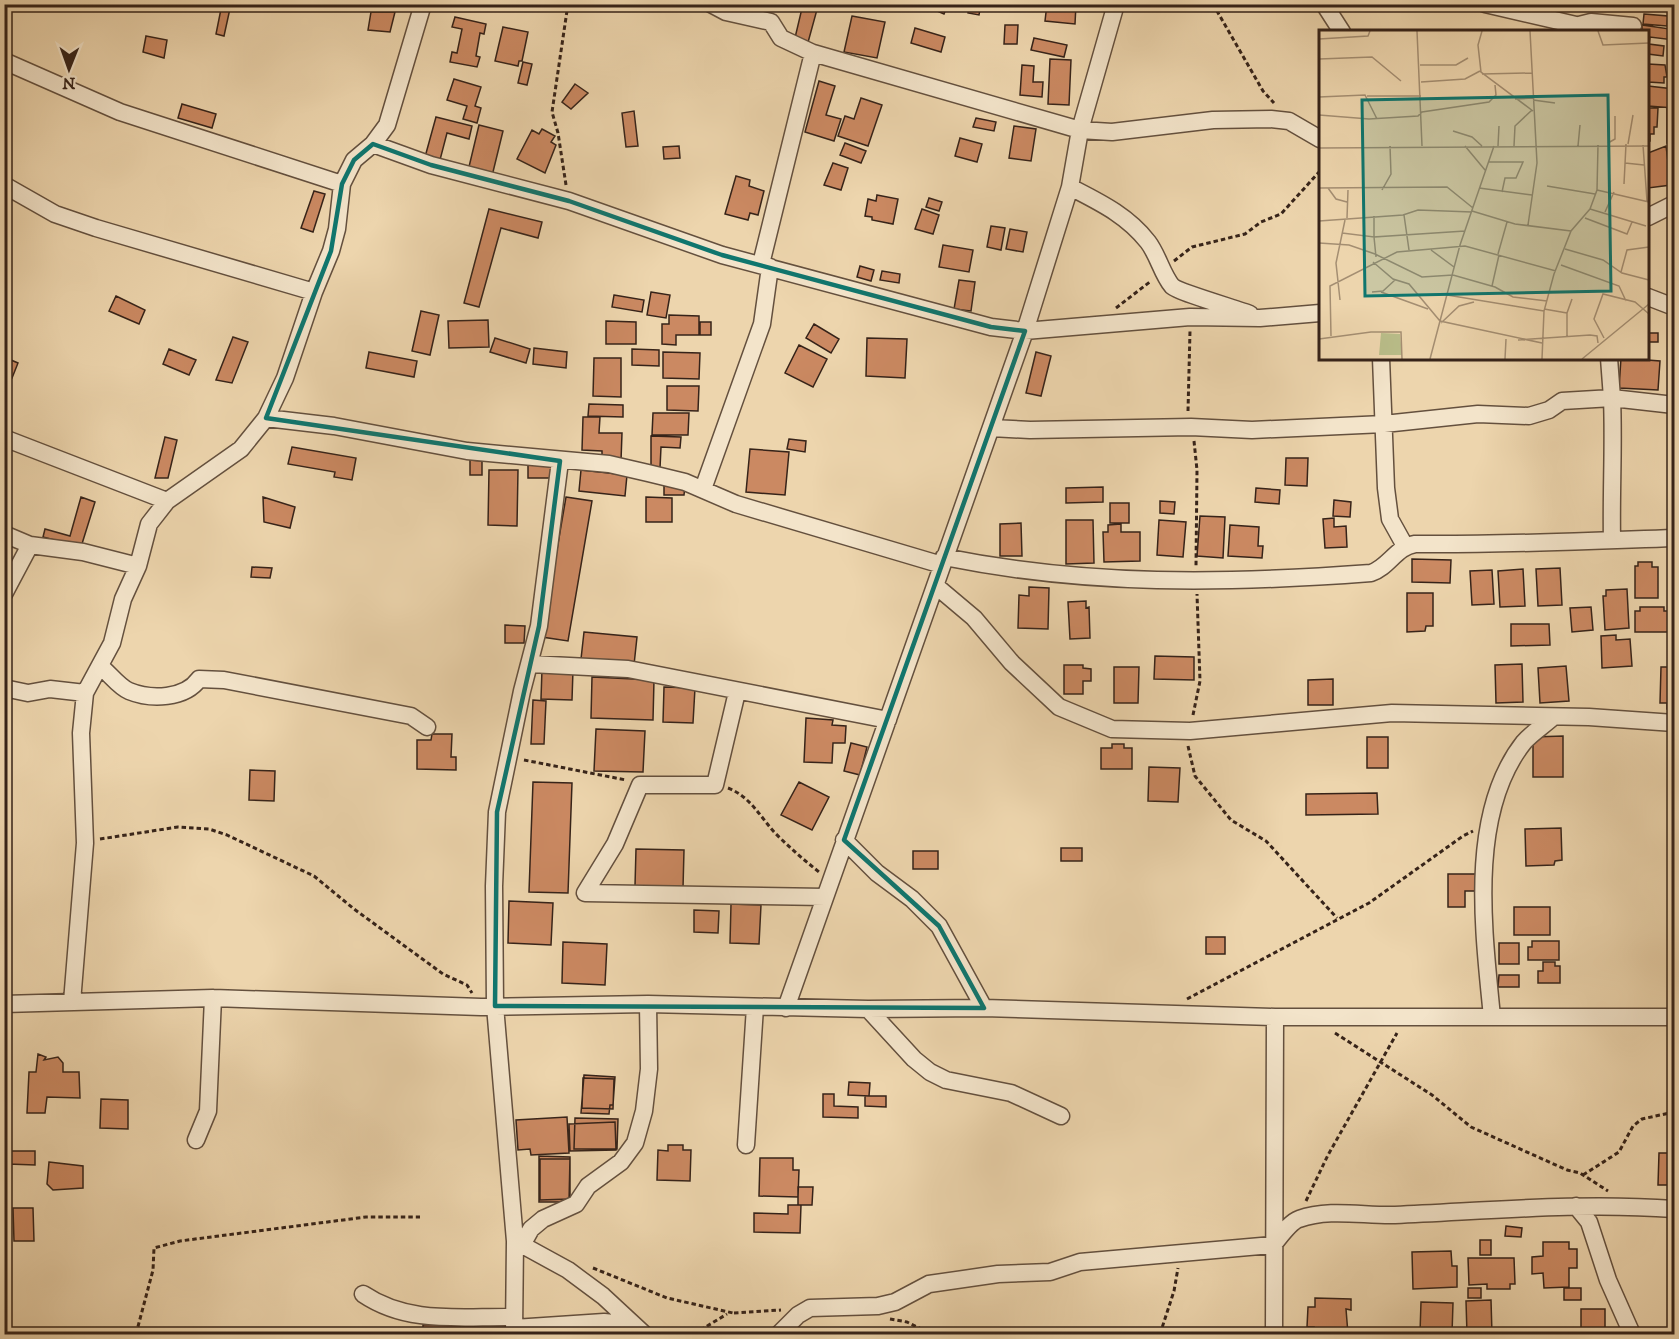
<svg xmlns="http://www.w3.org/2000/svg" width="1679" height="1339" font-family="'IM FELL DW Pica',serif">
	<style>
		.building { fill: #cb8962; stroke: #362319; stroke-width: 1.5 }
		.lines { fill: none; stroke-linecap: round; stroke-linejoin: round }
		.minor-casing { stroke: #64503e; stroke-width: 19 }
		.path { stroke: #362319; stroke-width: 3; stroke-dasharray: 4.5 3; stroke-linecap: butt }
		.minor { stroke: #f3e4ca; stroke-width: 16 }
		.marked { fill: none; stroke: #0f766e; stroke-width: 4.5; stroke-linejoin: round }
		.inset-road { fill: none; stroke: #a48e72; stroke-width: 1.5 }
		.view { fill: #0f766e; fill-opacity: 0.15; stroke: #0f766e; stroke-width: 3 }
		.inset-edge { fill: none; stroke: #362319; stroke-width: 3 }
	</style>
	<rect width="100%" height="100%" fill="#edd5ad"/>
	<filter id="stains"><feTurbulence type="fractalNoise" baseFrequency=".00333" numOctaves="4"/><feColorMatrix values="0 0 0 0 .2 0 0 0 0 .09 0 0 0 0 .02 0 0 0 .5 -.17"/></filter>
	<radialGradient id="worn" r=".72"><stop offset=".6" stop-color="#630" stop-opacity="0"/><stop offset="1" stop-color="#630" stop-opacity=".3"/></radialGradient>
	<path class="building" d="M222,4H231L224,36L216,34Z
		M748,4H760L764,8L761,17L746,13Z
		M803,4L818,6L807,46L794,42Z
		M921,4H948L944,14Z
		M969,4H981L979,15L968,13Z
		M989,4H1016V11L988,9Z
		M1047,4H1076L1075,24L1045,21Z
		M1646,4H1673V8L1656,7V9L1645,8Z
		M371,12H395L390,32L368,30Z
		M1644,14L1668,16L1667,26L1643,24Z
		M852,16L885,22L877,58L844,52Z
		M455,17L486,24L484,34L480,33L476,56L480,57L477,67L450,62L452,52L457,53L462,29L452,27Z
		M1005,25H1018L1017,44H1004Z
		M1642,25L1670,29L1669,33H1674V40L1650,37L1649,44L1664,46L1663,56L1648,54V32H1642Z
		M503,27L528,32L522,61H519L518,66L495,61Z
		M915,28L945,37L941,52L911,43Z
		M146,36L167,40L164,58L143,52Z
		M1034,38L1067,45L1064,57L1031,50Z
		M1050,59L1071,60L1069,105L1048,104Z
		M523,62L532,64L527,85L518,83Z
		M1648,64L1665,65L1667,77H1664V83L1648,82Z
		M1022,65L1034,66L1033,82H1043L1042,97L1020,95Z
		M454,79L481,87L475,106L481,108L477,123L463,119L467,106L447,100Z
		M819,81L835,86L826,115L841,119L834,141L805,132Z
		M575,84L588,93L571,109L562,102Z
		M1648,86L1674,89V108L1648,106Z
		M861,98L882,105L868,146L838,136L845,116L854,119Z
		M182,104L216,114L212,128L178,118Z
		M1648,108H1658L1657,127H1654V134H1650V141H1648Z
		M1667,109H1674V143H1667Z
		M634,111L638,146L626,147L622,113Z
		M436,117L472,126L469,139L447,133L440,160L425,157Z
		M976,118L996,122L994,131L973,127Z
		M479,125L503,131L492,176L468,171Z
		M1014,126L1036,129L1031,161L1009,158Z
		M542,129L555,136L551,142L556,145L545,173L517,159L532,130L539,134Z
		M960,138L982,144L977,162L955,156Z
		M845,143L866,151L861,163L840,155Z
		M679,146L680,158L664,159L663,147Z
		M1666,146L1671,185L1648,188V153Z
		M833,163L848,168L841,190L824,185Z
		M736,176L750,180L749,186L764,191L758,215L750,213L748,220L725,214Z
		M314,191L325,194L313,232L301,228Z
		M877,195L898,199L893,224L872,220V217L865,216L868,199L876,201Z
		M929,198L942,202L939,211L926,207Z
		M489,209L542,222L538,238L501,228L479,307L464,303Z
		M922,209L939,215L933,234L915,229Z
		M991,226L1005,228L1001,250L987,247Z
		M1010,229L1027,232L1023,252L1006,249Z
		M943,245L973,250L969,272L939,267Z
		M860,266L874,270L871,281L857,277Z
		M882,271L900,274L899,283L880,280Z
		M959,280L975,282L971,311L954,309Z
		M651,292L670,295L666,318L647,315Z
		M614,295L644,300L642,312L612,307Z
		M116,296L145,310L139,324L109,311Z
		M421,311L439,315L430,355L412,351Z
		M669,315L699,316V335H676V345L662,344V324H669Z
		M488,320L489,347L449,348L448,321Z
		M606,321L636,322V344H606Z
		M700,322H711V335H700Z
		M814,324L839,339L831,353L806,338Z
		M1648,333H1658V342H1648Z
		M233,337L248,342L232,383L216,380Z
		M495,338L530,349L526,363L490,352Z
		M867,338L907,339L905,378L866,376Z
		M799,345L827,359L813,387L785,373Z
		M534,348L567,352L566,368L533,364Z
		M169,349L196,360L189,375L163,364Z
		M632,349L659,350V366L632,365Z
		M369,352L417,361L414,377L366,368Z
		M663,352L700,353L699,379L663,378Z
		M1036,352L1051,356L1041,396L1026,393Z
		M4,357L18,363L12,378L4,375Z
		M594,358H621V397L593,396Z
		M1621,358L1660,361L1658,390L1619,388Z
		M667,386H699L698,411L667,410Z
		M589,404L623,405V417L588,416Z
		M653,413H689L688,435H652Z
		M583,417H600L599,433H622L621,461H602V451L582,450Z
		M651,436L681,437L680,448L661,447L660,468H651Z
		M165,437L177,440L168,478H155Z
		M789,439L806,441L805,452L787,449Z
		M292,447L356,458L352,480L334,477L335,472L288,464Z
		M750,449L789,452L785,495L746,492Z
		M1286,458H1308L1307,486L1285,485Z
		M470,460L482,461V475H470Z
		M528,462H556V478H528Z
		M489,470H518L517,526L488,525Z
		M581,470L627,475L625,496L579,491Z
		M664,486H685L684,495H664Z
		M1103,487V502L1066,503V488Z
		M1256,488L1280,490L1279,504L1255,502Z
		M81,497L95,502L81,547L43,537L45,529L70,536Z
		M263,497L295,507L290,528L264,522Z
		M566,497L592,501L568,641L542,637Z
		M646,497L672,498V522H646Z
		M1334,500L1351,502L1350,517L1333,516Z
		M1160,501L1175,502L1174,514L1160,513Z
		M1110,503H1129V523H1110Z
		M1200,516L1225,517L1223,558L1197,556Z
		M1334,518V527L1346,526L1347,547L1325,548L1323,519Z
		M1066,520H1093L1094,563L1066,564Z
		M1159,520L1186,522L1183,557L1157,555Z
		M1021,523L1022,556H1000V524Z
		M1121,524V532H1140V561L1104,562L1103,532H1108V525Z
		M1230,525L1259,527L1258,546H1263L1262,558L1228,556Z
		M1412,559L1451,560L1450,583L1412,582Z
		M1638,562H1652V567H1658V598H1635V566H1638Z
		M252,567L272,568L270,578L251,577Z
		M1560,568L1562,605L1538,606L1536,569Z
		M1523,569L1525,606L1500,607L1498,571Z
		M1492,570L1494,604L1472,605L1470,571Z
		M1029,587L1049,588L1048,629L1018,628L1019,595L1029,596Z
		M1627,589L1629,628L1605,630L1603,596H1606V590Z
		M1407,593H1433V626H1426L1425,631L1407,632Z
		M1086,601V608L1089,607L1090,638L1070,639L1068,602Z
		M1591,607L1593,630L1572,632L1570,608Z
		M1640,607H1664V611H1671L1670,632H1635V611H1640Z
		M1511,624H1549L1550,645L1511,646Z
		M505,625L525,626L524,643H505Z
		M584,632L637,637L634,665L581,659Z
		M1616,635V640L1630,639L1632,666L1602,668L1601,636Z
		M1155,656L1194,657V680L1154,679Z
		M1522,664L1523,702L1496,703L1495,665Z
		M1064,665H1083V668L1091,669V681H1083V694H1064Z
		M1566,666L1569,701L1540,703L1538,668Z
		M1114,667H1139L1138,703H1114Z
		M1661,667H1674V709H1667V703H1660Z
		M542,669L573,670L572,700L541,699Z
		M592,677L654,680L653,720L591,718Z
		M1333,679V705H1308V680Z
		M664,687L695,688L693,723L663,722Z
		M533,700L546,701L544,744H531Z
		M806,718L833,720L832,725L846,726L845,743H833L832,763L804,762Z
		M596,729L645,731L643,772L594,771Z
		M432,734H452L451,757H456V770L417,769V740H431Z
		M1563,736V777H1533V737Z
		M1367,737H1388V768H1367Z
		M851,743L867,747L860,775L844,771Z
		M1112,744H1124V748H1132V769H1101V748H1112Z
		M1149,767L1180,768L1178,802L1148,801Z
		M250,770L275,771L274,801L249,800Z
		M533,782L572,783L568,893L529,892Z
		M799,782L829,797L812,830L781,815Z
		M1377,793L1378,814L1306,815V794Z
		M1561,828L1562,860L1555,861L1554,865L1526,866L1525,829Z
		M1061,848H1082V861H1061Z
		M636,849L684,850L683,888L635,886Z
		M913,851H938V869H913Z
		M1448,874H1477L1478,891H1465V907H1448Z
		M509,901L553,903L551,945L508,943Z
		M731,904L761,905L759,944L730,943Z
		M1514,907H1550V935H1514Z
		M694,910L719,911L718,933L694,932Z
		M1206,937H1225V954H1206Z
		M1532,941H1559V960H1528V947H1532Z
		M563,942L607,944L605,985L562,983Z
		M1499,943H1519V964H1499Z
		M1543,962H1555V966H1560V983H1538V971H1543Z
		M1499,975H1519V987H1498Z
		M38,1054L46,1057L44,1060L58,1057L63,1063V1072H79L80,1098L47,1097L45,1113H27L29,1072H36Z
		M584,1075L615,1077L613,1105H610L609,1114L581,1113Z
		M583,1078L614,1079L613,1109L582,1108Z
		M849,1082L870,1083L869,1096L848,1095Z
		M823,1094H834V1106L858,1107V1118L823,1117Z
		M865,1096H886V1107L865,1106Z
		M101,1099L128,1100V1129L100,1128Z
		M567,1117L569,1153L531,1155L530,1149L518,1150L516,1120Z
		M575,1118L618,1119L617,1149H574Z
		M615,1122L616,1150L570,1151L569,1124Z
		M668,1145H683V1150H691L690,1181L657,1180L658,1150L668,1151Z
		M1674,1150V1185H1658L1659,1153H1674Z
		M8,1151H35V1165L8,1164Z
		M539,1156L570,1157L569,1202H539Z
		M760,1158H793V1170H799L798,1197L759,1196Z
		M540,1159H570V1199L540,1200Z
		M49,1162L83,1166V1188L53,1190L47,1184Z
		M798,1187H813L812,1205H798Z
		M788,1205H801L800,1233L754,1232V1213L788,1214Z
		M13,1208H33L34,1241H14Z
		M1506,1226L1522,1228L1521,1237L1505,1236Z
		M1480,1240H1491V1255H1480Z
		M1543,1242H1569V1249H1577V1268H1569V1287L1544,1288L1543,1273L1532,1274V1257L1543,1256Z
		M1451,1251L1452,1266H1457V1287L1413,1289L1412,1252Z
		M1468,1258H1514L1515,1284H1510V1289H1487V1284L1469,1285Z
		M1468,1288H1481V1298H1468Z
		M1564,1288H1581V1300H1564Z
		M1315,1298L1351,1299V1310L1346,1309L1348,1334H1314V1327H1307L1308,1307H1315Z
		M1491,1300L1492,1334H1467L1466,1301Z
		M1421,1302L1453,1303L1452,1334L1420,1333Z
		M1669,1306H1674V1326H1671Z
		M1581,1309H1605V1334H1581Z
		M460,1324V1334H423V1325Z"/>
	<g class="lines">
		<defs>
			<path id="minor" d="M711,4L726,12L771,22L781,38L813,53L1080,130L1112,132L1213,120L1271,119L1289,121L1320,139
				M1324,4L1342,32
				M1485,4L1576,25
				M1567,28L1591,22L1633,26
				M4,61L120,112L342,184
				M373,144L431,165L569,201L722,255L991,327L1025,331L1190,317L1260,318L1320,313
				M4,185L55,214L96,228L314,292
				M1070,187C1099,202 1127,215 1148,242C1158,255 1162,274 1172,286C1178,292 1237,309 1250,314
				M1648,217L1674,204
				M761,264L813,53
				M1648,297L1674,307
				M1381,358L1386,488L1390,519L1405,546
				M266,418L334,426L467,451L609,464L648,473L685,482L736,504L942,565
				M991,428L1030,430L1191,427L1252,430L1384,424L1478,414L1529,416L1549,410L1562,401L1612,398L1609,358
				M4,438L167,501
				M703,489L762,324L770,267
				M4,534L30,545L83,552L138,566L123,599L112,643L85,693L81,733L85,843L72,1002
				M1612,540C1611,492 1614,445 1612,398L1674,405
				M944,557C1088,586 1225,584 1371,573C1389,567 1396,547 1415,544C1502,545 1588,541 1674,538
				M138,566L149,524L167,501L241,449L266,418L285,378L314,292L331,251L337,229L342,184L354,160L373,144L387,125L423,4
				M936,586L974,618L1012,663L1059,707L1112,729L1190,731L1392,713L1589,717L1674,723
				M4,594L30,545
				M530,664L628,669L888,720
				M100,666C109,673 119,687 129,691C151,700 185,699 199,679L224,680L411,716L427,727
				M4,688L28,693L50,689L85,693
				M737,692L715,785H640L615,844L585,893L825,897
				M844,840L877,873L912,899L939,926L984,1008
				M4,1004L213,998L481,1007L648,1004L868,1009L984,1008L1275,1017H1674
				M786,1008L1025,331L1070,187L1080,130L1116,4
				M868,1009L914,1059L930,1072L946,1080L1011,1093L1061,1116
				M1492,1017C1484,933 1467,814 1524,742C1532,733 1543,726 1552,718
				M196,1140L208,1111L213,998
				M746,1145L755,1007
				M1576,1206L1589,1222L1608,1280L1632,1334
				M515,1241L568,1270L603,1296L644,1334
				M522,1245L531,1229L543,1219L576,1204L588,1186L621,1162L635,1143L644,1111L649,1069L648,1004
				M363,1294C409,1325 461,1316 514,1317
				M514,1328L604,1322L633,1325
				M514,1334L515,1241L495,1006L494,886L497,812L522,691L539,626L560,461
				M779,1334L798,1315L810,1308L878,1306L895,1302L929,1284L998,1274L1050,1272L1080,1262L1273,1245C1280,1237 1290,1222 1299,1219C1329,1208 1364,1216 1395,1215C1488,1211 1581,1202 1674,1209
				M1274,1334L1275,1017"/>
		</defs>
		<use href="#minor" class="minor-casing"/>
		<path class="path" d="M1213,4L1263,91L1274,103
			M566,185L558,133L552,112L568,4
			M1174,261L1192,247L1245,234L1261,222L1281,214L1320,171
			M1116,308L1151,281
			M1188,411L1190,331
			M1194,441L1197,470L1196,566
			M1193,715L1200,681L1197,594
			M1188,746L1195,776L1231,820L1266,841L1337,918
			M524,760L626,780
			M728,788C751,797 760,817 776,834C790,848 804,860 819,872
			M100,839L178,827L209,829L227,835L314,876L354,909L443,974L467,985L472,993
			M1187,999L1369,903L1463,836L1473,831
			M1335,1033L1432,1095L1471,1127L1567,1170L1580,1173L1608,1191
			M1583,1175L1619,1152L1633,1126L1642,1119L1674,1112
			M1306,1201L1328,1155L1397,1033
			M593,1268L667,1298L733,1313
			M734,1313L781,1310
			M890,1319L907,1322L931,1334
			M136,1334L153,1270L154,1248L180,1241L366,1217H420
			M694,1334L727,1314
			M1160,1334L1174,1291L1178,1268"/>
		<use href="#minor" class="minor"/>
	</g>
	<path class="marked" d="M373,144L431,165L569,201L722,255L991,327L1025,331L844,840L939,926L984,1008L495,1006L497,812L539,626L560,461L266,418L331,251L342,184L354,160Z"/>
	<g transform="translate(1319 30)">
		<rect width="330" height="330" fill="#edd5ad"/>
		<path d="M62,303L81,304L83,325H60Z" fill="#b9bd89"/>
		<path class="inset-road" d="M98,1L103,116M163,1L159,15L162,42L214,81M279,1L284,15L330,13M0,9L49,6L51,1M0,29L53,27L82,51M101,35H137L149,28M163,44L213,43M102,52L146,49L161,41M48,66H102M0,67L46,65L58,89M196,69L214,68M214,70L236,73M0,85L50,89L99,86L103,82L170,72L177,65L176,55M134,101L153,107L163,116M289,113L296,109V86M309,114L314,85M279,115L278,160L271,179L327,196M324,115L328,171M146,116L166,140M179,116L180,96M195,116L196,96L213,80M259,116L261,95M0,118L330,116M169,132H204L197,148H186L183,162M306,133L325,135M305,154L307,114M228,156L276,164M0,158L128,157L154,178M9,158L17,169L28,172M160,158L213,165M63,160L72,144L71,116M278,160L330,172M153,181L196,194L252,201M286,182L295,162M85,185L90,220M28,188L29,160M266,188L308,204L313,192M0,191L84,185L99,180L153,182M209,195L218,133L211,1M23,203L55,207V186M0,213L30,215L56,224L103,247L134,245L176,257L194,267L228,271M246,219L284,230L303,243L330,250M112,220L135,237M179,224L188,192M57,227L55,207L146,201M54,232L74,249L90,254L121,291L223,313M242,235L300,256L307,271M302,242L308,220L330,217M173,256L180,225M53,262L64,261L76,250M62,262L109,279M128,265L225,281M21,270L17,233L26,190M225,279L248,283M122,293L140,276L155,272M12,306L11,256L78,222L146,216L237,241M248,307V283L253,269M285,308L275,289L284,264L316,272L330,284M0,309L52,302H82L83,329M199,310L271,305L278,306L279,313M111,329L141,215L175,116M186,329L187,309M223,329L225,281L235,244L252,201L271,179M263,329L330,274"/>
		<path class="view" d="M289,65L292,261L46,266L43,70Z"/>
		<rect width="330" height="330" class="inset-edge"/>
	</g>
	<rect width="1679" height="1339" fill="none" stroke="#edd5ad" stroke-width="24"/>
	<rect x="6" y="6" width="1667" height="1327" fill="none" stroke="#362319" stroke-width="3"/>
	<rect x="12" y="12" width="1655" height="1315" fill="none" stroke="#362319" stroke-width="1.5"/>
	<g transform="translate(69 69) rotate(181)" stroke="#f3e4ca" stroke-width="4.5" paint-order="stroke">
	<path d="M0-4.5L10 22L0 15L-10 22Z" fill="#362319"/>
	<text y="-9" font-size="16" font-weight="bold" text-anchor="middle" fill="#362319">N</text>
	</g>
	<rect width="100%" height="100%" filter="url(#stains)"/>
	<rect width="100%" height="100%" fill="url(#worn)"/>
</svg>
